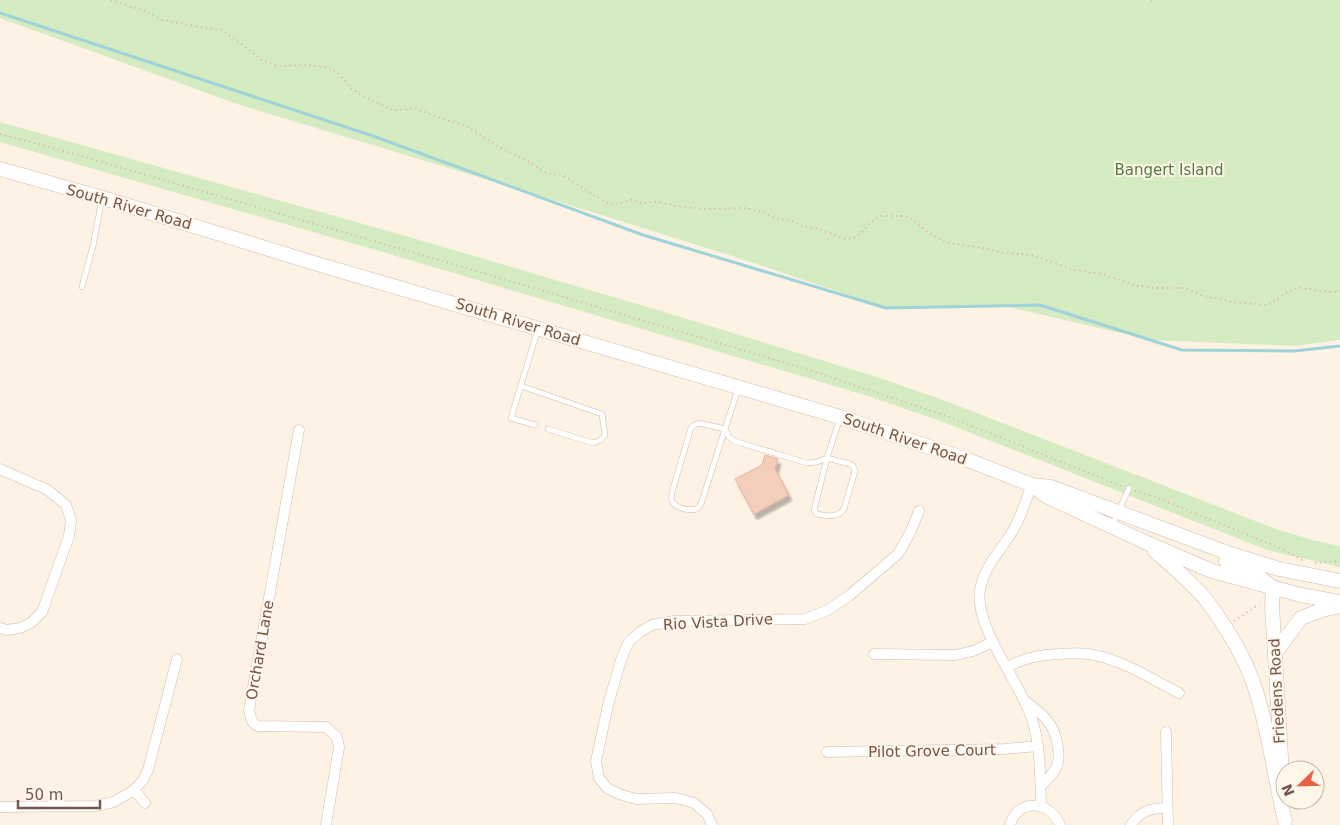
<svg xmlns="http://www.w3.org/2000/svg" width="1340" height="825" font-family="'DejaVu Sans',sans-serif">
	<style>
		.green { fill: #d5ebc2 }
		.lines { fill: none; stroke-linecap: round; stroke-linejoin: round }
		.stream { stroke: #9dd3d9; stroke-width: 3 }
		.building { fill: #f3ceba; stroke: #e6b39a; filter: url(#shadow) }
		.service-casing { stroke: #d1baac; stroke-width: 6 }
		.minor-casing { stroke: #d1baac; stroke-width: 11 }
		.secondary-casing { stroke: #d4baaa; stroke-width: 15 }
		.path { stroke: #d8b19d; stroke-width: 2; stroke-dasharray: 1 4; stroke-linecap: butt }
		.service { stroke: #fff; stroke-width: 5 }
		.minor { stroke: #fff; stroke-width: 10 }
		.secondary { stroke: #fff; stroke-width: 14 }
		.labels { text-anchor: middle; stroke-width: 4; stroke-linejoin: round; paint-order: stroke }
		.park-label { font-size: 15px; fill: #557c40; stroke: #fff6ea }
		.street-label { font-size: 15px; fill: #765648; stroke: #fff6ea }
	</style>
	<defs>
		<filter id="shadow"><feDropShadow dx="3" dy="5.5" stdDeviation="1" flood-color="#0004"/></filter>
	</defs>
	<rect width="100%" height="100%" fill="#fdf2e4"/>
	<path class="green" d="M0,0H1340V340L1294,346L1151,340L1004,306L886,308L751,262L512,187L240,105L0,18Z
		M0,122L406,236L651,308L880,378L951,403L1276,529L1313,540L1340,546V567L1267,550L943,422L868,396L403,258L0,142Z"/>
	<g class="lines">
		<path class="stream" d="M0,13L373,136L643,235L886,308L1040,305L1182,350L1294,351L1340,346"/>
	</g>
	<path class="building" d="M765,455L778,459L775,469L789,495L754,514L735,479L762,465Z"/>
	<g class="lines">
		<defs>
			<path id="service" d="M82,287L93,246L102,198
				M521,386L602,414L605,435L601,440L593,443L548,429
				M738,389L725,429L729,437L734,441L807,463L817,462L827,458L840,418
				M699,423L725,429L701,504L697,509C690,511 676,509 672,501C671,498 672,495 672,492L691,428L693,426Z
				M535,425L511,418L538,329
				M827,458L850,464L853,466L855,471L844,509C838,518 827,516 817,514L814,510Z
				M1112,526L1129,488"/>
			<path id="minor" d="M299,430L249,710C251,718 251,723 258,726L326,727L337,737L339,747L326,825
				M0,469L48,490L66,505L71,520L69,536L42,612L31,623L20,628L7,630L0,628
				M1032,485C1026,499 1022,514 1015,527C1003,549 984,565 980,590C974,627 1020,682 1032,719C1041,748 1040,777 1041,806
				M874,654L956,655L973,651L993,642
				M1007,667C1025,658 1038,655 1059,654C1070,653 1083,652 1094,655C1124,661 1152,679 1179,693
				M1025,701C1044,715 1055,724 1058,748C1059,755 1059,762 1056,768C1052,775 1046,781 1041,786
				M1166,732L1168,825
				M827,752L1005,749L1038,746
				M134,790L145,803
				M0,807L95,806L114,802L134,790L143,780L148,770L177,659
				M712,825L707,814L694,803L676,798L636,799L619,794L607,788L599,778L596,761L608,705L621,660L628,643L640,632L652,625L674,621L805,619L828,610L850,595L898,554L911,531L919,511
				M1010,825C1018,798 1050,800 1060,825
				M1131,825C1140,811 1151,808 1167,808"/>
			<path id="secondary" d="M0,169L103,198L314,263L840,417L968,460L1032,485L1051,487L1228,553L1279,569L1340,581
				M1032,485L1046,496L1147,543L1212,571L1301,595L1340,602
				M1155,551C1173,567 1192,583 1207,601C1227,628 1246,659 1256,691C1269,733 1275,778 1285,821
				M1226,561L1252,571L1268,584
				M1273,588L1272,605L1282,774
				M1275,653L1301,618L1322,610L1340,606"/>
		</defs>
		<use href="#service" class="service-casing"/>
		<use href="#minor" class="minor-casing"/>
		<use href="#secondary" class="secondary-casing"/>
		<path class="path" d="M111,0L125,4L129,7L141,9L162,20L224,31L262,60L277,66L308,65L323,67L332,69L340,75L351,88L361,95L392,110H400L415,108L440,118L466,126L501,148L526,160L545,172L564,176L608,204L614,205L631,200L641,203L658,202L676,206L705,209L744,208L763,212L775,218L794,222L805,227L816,228L840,237L847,239L853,238L860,234L871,222L881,216H903L910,218L929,233L945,242L955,244L989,249L999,252L1031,255L1075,270L1101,274L1138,286L1155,288H1186L1203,296L1222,299L1232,302L1266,305C1277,302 1285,291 1297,288C1304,287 1312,290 1320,291C1327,292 1333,292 1340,291
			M1151,0H1152
			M0,134L64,151L446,262L806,369L952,418L1121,486
			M1135,491L1155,497L1280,548L1304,561
			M1315,563L1340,561
			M1234,621L1255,607L1260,606"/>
		<use href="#service" class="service"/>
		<use href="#minor" class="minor"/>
		<use href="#secondary" class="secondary"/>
	</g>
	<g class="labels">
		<g class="park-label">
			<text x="1169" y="175">Bangert Island</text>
		</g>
		<g class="street-label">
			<text transform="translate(129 207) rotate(16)" y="5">South River Road</text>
			<text transform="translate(518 322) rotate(17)" y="5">South River Road</text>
			<text transform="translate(905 439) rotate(19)" y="5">South River Road</text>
			<text transform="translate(718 622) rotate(-3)" y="5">Rio Vista Drive</text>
			<text transform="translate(260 650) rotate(-80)" y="5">Orchard Lane</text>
			<text transform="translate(1277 691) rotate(-93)" y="5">Friedens Road</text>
			<text transform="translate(932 751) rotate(-1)" y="5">Pilot Grove Court</text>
		</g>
	</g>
	<g transform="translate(1300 785) rotate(247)"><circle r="24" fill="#fff6ea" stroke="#c8b6a9"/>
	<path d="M0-4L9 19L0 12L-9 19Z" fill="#eb6145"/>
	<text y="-8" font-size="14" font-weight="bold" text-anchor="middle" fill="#765648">N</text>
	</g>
	<path d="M18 800v8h82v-8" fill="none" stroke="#765648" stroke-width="2.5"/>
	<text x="25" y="800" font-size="15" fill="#765648" stroke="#fff6ea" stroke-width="4" paint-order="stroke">50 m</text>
</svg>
